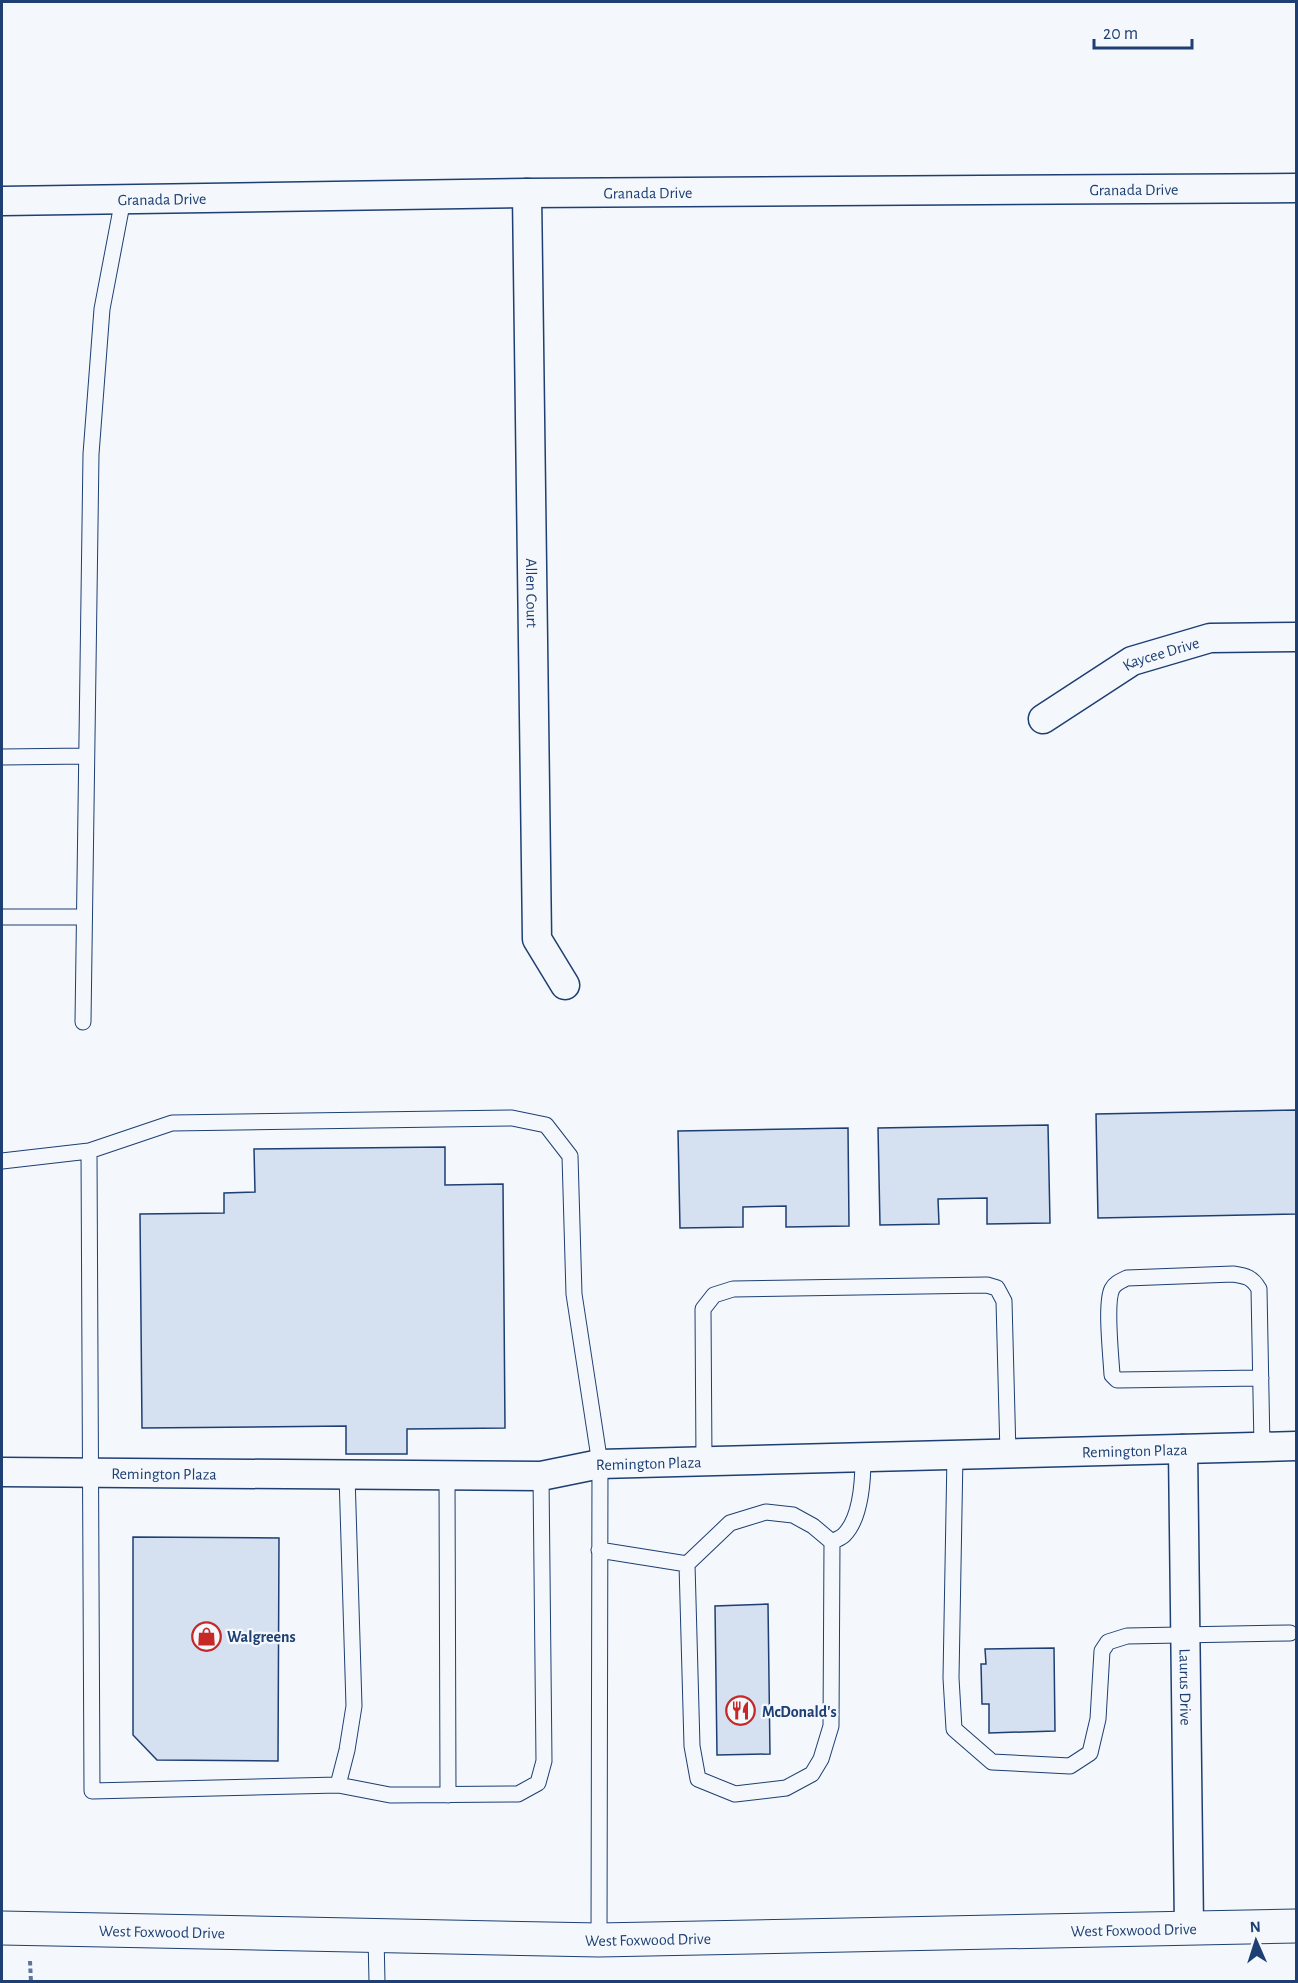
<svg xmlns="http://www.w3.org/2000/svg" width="1298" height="1983" font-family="'Alegreya Sans',sans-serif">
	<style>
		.building { fill: #d5e0f0; stroke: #1d3f73; stroke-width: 1.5 }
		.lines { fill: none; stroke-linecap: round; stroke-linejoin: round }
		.service-casing { stroke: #1d3f73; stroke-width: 17 }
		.minor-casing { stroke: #1d3f73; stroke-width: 31 }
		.secondary-casing { stroke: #1d3f73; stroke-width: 35 }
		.path { stroke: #5e769c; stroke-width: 4; stroke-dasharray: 4.5 3; stroke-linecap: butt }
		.service { stroke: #f4f7fb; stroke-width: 15 }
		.minor { stroke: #f4f7fb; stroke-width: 28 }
		.secondary { stroke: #f4f7fb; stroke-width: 33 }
		.labels { text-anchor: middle; stroke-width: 4.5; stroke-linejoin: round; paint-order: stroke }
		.street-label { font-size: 16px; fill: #1d3f73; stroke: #f4f7fb }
		.poi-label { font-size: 16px; font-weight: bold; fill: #1d3f73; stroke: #f4f7fb; text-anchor: start }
	</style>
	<rect width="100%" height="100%" fill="#f4f7fb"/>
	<path class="building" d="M1296,1110V1214L1098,1218L1096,1114Z
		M1048,1125L1050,1223L987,1224V1198L938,1199L939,1224L880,1225L878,1128Z
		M848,1128L849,1226L786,1227V1206L743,1207V1227L680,1228L678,1131Z
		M445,1147V1185L503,1184L505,1428L407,1429V1454H346V1426L142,1428L140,1214L224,1213V1193L255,1192L254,1149Z
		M133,1537L279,1538L278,1761L157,1760L133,1735Z
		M768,1604L770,1754L717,1755L715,1606Z
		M1054,1648L1055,1731L989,1733V1704H982L981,1664H986L985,1649Z"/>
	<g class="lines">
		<defs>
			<path id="service" d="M2,757L86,756
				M2,917H84
				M83,1022L91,454L102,309L123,199
				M89,1151L92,1791L338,1785L390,1795L518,1794L538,1783L544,1761L541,1476
				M2,1161L89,1151L172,1123L512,1118L546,1125L570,1156L574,1294L600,1464L599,1940
				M1261,1378L1117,1380L1112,1375C1111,1356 1105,1303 1112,1289C1115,1283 1121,1281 1127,1278L1233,1274C1246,1276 1252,1277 1259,1289L1262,1447
				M955,1455L951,1678L954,1729L992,1762L1070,1766L1090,1753L1098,1719L1102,1651L1108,1642L1127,1636L1290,1633
				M704,1462L703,1309L714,1295L733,1289L987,1285L997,1288L1004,1301L1008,1454
				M447,1476L448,1795
				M766,1512L793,1515L813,1526L832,1542L831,1726L821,1759L812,1774L786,1788L735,1794L698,1779L692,1746L687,1564L730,1523Z
				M832,1542C835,1540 841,1538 844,1535C861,1518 863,1480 863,1458
				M599,1550L687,1564
				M338,1785L347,1750L354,1706L347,1475
				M376,1936L377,1982"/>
			<g id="minor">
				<path id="s1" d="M527,193L537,939L565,985"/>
				<path id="s2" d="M2,201L527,193L1296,188"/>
				<path id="s3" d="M1043,719L1132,661L1210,638L1296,637"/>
				<path id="s4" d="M1183,1449L1189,1927"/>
				<path id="s5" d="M2,1472L541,1476L600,1464L1296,1446"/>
			</g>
			<g id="secondary">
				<path id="s6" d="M2,1928L599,1940L1296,1926"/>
			</g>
		</defs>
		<use href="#service" class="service-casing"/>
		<use href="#minor" class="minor-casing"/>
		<use href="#secondary" class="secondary-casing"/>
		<path class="path" d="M30,1961L31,1982"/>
		<use href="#service" class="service"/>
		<use href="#minor" class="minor"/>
		<use href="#secondary" class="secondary"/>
	</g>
	<defs>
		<symbol id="shop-ring" viewBox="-11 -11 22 22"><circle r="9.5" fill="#f4f7fb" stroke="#c62828" stroke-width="1.5"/><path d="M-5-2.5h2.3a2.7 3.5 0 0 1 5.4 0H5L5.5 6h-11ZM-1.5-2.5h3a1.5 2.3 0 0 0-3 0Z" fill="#c62828"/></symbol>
		<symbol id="restaurant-ring" viewBox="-11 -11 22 22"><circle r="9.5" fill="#f4f7fb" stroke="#c62828" stroke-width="1.5"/><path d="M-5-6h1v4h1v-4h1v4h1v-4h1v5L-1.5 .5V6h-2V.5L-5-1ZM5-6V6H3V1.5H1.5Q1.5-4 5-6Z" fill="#c62828"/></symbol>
	</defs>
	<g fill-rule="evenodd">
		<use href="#shop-ring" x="190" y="1620" width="33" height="33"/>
		<use href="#restaurant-ring" x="724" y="1694" width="33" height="33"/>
	</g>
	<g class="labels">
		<g class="street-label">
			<text dy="6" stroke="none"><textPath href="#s2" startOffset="1132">Granada Drive</textPath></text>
			<text dy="6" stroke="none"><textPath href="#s2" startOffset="646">Granada Drive</textPath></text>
			<text dy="6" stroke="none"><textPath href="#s2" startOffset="160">Granada Drive</textPath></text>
			<text dy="6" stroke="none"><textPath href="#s1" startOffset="400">Allen Court</textPath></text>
			<text dy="6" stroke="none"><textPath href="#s3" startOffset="136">Kaycee Drive</textPath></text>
			<text dy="6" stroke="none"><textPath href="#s5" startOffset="1134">Remington Plaza</textPath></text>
			<text dy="6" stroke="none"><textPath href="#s5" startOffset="648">Remington Plaza</textPath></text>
			<text dy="6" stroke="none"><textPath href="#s5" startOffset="162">Remington Plaza</textPath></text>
			<text dy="6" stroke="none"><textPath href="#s4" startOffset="238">Laurus Drive</textPath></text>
			<text dy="6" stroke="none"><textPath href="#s6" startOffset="1132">West Foxwood Drive</textPath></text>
			<text dy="6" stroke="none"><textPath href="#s6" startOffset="160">West Foxwood Drive</textPath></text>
			<text dy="6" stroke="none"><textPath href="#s6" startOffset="646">West Foxwood Drive</textPath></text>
		</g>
		<g class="poi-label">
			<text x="227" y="1642">Walgreens</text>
			<text x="762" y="1717">McDonald's</text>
		</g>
	</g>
	<rect width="1298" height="1983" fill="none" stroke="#1d3f73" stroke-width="6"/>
	<g transform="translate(1256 1941) rotate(357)" stroke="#f4f7fb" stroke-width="4.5" paint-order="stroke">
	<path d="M0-4.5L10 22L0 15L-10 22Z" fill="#1d3f73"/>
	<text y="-9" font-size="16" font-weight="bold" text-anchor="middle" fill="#1d3f73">N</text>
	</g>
	<path d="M1094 39v9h98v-9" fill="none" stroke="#1d3f73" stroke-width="3"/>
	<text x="1103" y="39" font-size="18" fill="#1d3f73" stroke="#f4f7fb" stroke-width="4.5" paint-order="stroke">20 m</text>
</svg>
